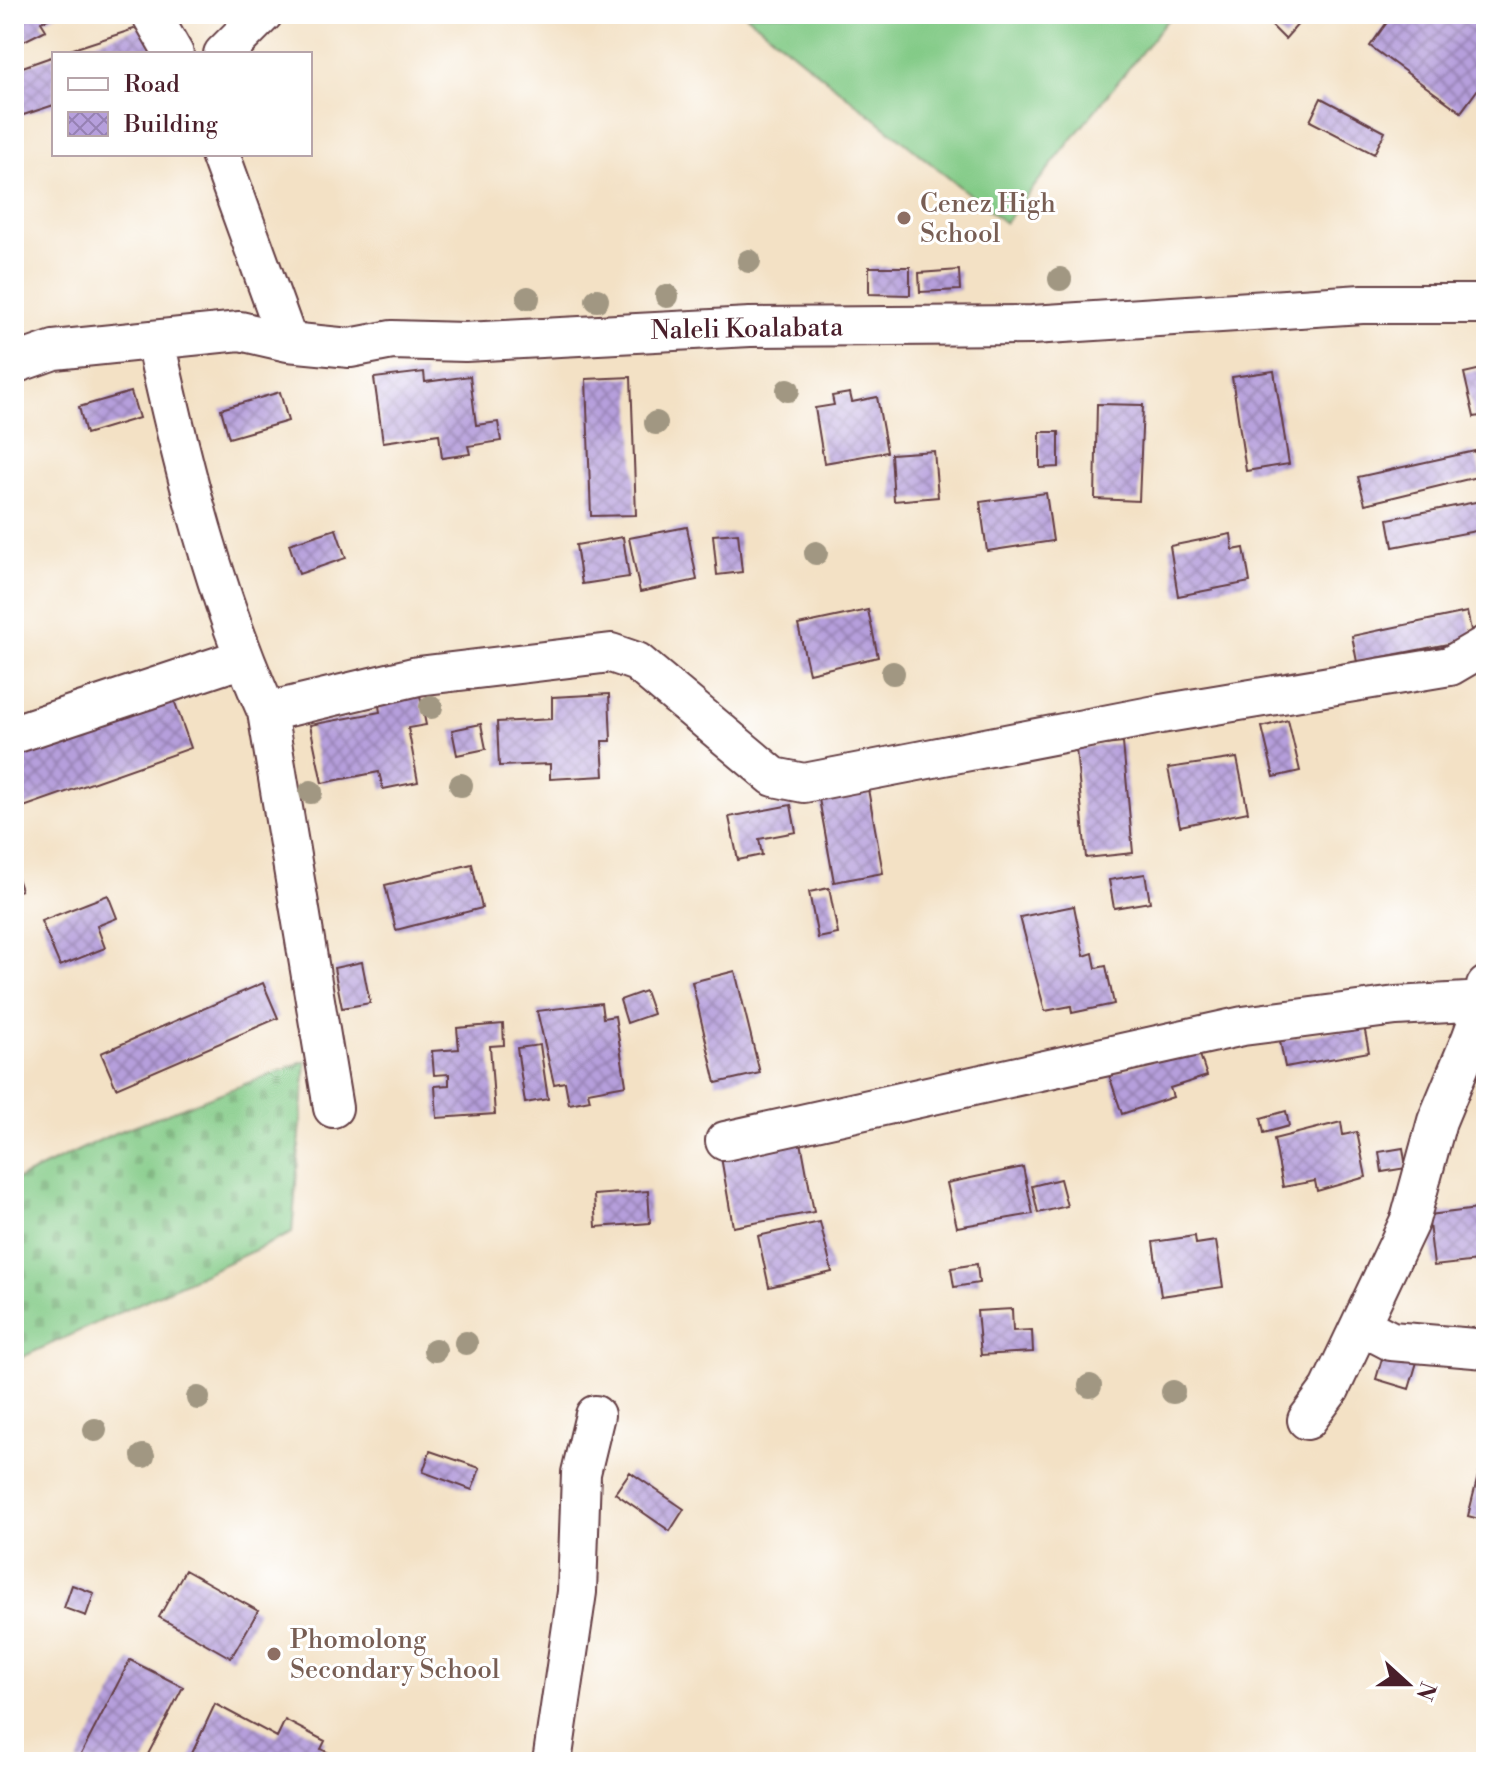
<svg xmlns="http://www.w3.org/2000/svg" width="1500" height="1776" font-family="'Libre Bodoni',serif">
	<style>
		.cemetery { fill: url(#cemetery-stones); stroke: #667559; stroke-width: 2 }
		.pitch { fill: #83cb87; stroke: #667559; stroke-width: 2 }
		.building { fill: url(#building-cross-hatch) }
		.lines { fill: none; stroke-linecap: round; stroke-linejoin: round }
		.minor-casing { stroke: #633c42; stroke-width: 42 }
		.minor { stroke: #fff; stroke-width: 38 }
		.tree { fill: #a19782 }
		.education-dot { fill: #8d6e63; stroke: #fff; stroke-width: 3 }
		.labels { text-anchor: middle; stroke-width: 6; stroke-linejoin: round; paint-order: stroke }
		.education-label { font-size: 26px; fill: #785e54; stroke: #fff; text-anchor: start }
		.street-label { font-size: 26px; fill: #4a1f2b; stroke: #fff }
	</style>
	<defs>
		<pattern id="cemetery-stones" width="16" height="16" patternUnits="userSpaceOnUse" patternTransform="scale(2)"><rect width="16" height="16" fill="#83cb87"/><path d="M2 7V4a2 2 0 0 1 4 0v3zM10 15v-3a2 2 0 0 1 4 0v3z" fill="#73ae75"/></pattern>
		<pattern id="building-cross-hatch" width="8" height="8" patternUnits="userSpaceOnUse" patternTransform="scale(2)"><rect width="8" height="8" fill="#b69fdc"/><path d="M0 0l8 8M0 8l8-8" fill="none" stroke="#9681b3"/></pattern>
	</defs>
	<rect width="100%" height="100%" fill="#fff"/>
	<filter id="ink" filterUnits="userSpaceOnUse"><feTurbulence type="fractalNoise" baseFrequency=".0125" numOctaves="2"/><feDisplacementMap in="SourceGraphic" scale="16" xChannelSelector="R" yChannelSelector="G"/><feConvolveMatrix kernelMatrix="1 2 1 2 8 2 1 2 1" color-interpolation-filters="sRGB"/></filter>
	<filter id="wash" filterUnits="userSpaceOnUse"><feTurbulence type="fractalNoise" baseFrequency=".006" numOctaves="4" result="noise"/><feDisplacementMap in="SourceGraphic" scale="32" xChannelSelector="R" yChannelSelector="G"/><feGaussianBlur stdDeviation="1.8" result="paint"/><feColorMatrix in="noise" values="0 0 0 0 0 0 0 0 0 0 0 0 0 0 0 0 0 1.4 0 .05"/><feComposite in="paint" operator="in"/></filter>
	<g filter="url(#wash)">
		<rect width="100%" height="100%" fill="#f3e1c5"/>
		<path class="cemetery" d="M306,1061L292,1233L14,1361V1181L115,1133Z"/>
		<path class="pitch" d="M745,14H1172L1005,223Z"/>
		<g id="blocks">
			<path class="building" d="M14,14H58L41,22L46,30L20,43L14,34Z
				M1260,14H1307L1285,39Z
				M1393,14H1486V78L1461,112L1370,46Z
				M146,25L156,54H62L61,53Z
				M54,56V105L14,118V70Z
				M1321,98L1385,132L1374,154L1310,121Z
				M869,267H910V295L869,294Z
				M959,270L960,290L920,292L919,273Z
				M1486,368V415L1474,417L1464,373Z
				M1274,371L1289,464L1246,471L1232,377Z
				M424,372L425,382L470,376L476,425L498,422L501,441L468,446L470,454L442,458L439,434L383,442L374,378Z
				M631,377L636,515L591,516L586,379Z
				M131,392L139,418L86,434L79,407Z
				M280,392L288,421L229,438L221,409Z
				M850,393L852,402L877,397L887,452L824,463L815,408L834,405L832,396Z
				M1097,404L1143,405L1139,501L1095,499Z
				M1040,432H1059V467L1040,468Z
				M934,451L938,497L894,501L891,454Z
				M1475,451L1481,476L1365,504L1358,477Z
				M1046,493L1053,541L987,551L980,502Z
				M1486,500V529L1393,547L1388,519Z
				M687,527L697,580L640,592L629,538Z
				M336,529L346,558L299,574L289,544Z
				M738,533L742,572L717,575L713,535Z
				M1231,534L1233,550L1244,548L1250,582L1178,596L1170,546Z
				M623,537L629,577L582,584L576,545Z
				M868,610L878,657L809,673L798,625Z
				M1467,612L1473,639L1357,662L1352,636Z
				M419,691L426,725L408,728L418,782L383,789L379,772L322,783L310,725L380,712L378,700Z
				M609,694L611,741H602L604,776L550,779V764L499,766L497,722L552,719V697Z
				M173,697L191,748L18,809L14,796V753Z
				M1288,720L1300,771L1274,777L1262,727Z
				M481,724L486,749L457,755L452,730Z
				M1123,743L1133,853L1086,858L1076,748Z
				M1237,758L1248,812L1180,826L1168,768Z
				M868,789L883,873L834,882L819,799Z
				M791,805L796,832L759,839L762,855L738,860L729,817Z
				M472,864L482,908L396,930L385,885Z
				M14,869L21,890L14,892Z
				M1145,874L1150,902L1114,908L1109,880Z
				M829,888L838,934L818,938L809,892Z
				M108,895L117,918L97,926L105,948L60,966L41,921Z
				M1074,906L1084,956L1093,953L1096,968L1106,966L1114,1004L1072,1013L1071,1006L1045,1011L1020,917Z
				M362,962L370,1003L342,1008L334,968Z
				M735,971L760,1073L716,1083L692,982Z
				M263,983L278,1018L116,1088L101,1053Z
				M645,991L653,1014L627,1023L620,1000Z
				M601,1003L603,1018L615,1016L626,1085L588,1092L590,1100L569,1104L565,1082L554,1084L537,1011Z
				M503,1024L504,1045L490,1046L495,1114L437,1118L435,1086L449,1085V1074L434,1075L432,1051L459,1049L457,1028Z
				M1364,1026L1369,1052L1285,1067L1280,1041Z
				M540,1045L548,1099L525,1103L517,1048Z
				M1197,1046L1207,1076L1170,1088L1173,1097L1122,1114L1109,1075Z
				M1286,1111L1289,1126L1264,1133L1261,1118Z
				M1341,1122L1343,1135L1357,1132L1366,1177L1317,1191L1315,1181L1283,1187L1274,1139Z
				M801,1142L814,1212L733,1227L721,1157Z
				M1403,1148L1406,1168L1382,1172L1379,1152Z
				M1023,1167L1033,1214L957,1227L947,1183Z
				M1060,1179L1067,1206L1038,1213L1032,1186Z
				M648,1191L650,1223L596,1227L594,1195Z
				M1486,1208V1260L1434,1266L1428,1215Z
				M820,1222L832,1272L769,1287L758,1236Z
				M1195,1236L1196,1244L1216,1241L1223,1287L1161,1296L1153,1242Z
				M977,1264L979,1283L954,1287L951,1268Z
				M1012,1309L1013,1331L1032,1330L1033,1352L981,1355L977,1311Z
				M1384,1352L1417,1362L1409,1389L1376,1379Z
				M430,1451L480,1468L472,1490L423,1472Z
				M1482,1460L1486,1461V1521L1468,1516Z
				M630,1472L684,1509L670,1531L615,1493Z
				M185,1570L258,1611L231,1658L159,1617Z
				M72,1585L94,1593L86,1616L64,1608Z
				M130,1660L183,1687L144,1762H77Z
				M215,1704L277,1737L285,1720L325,1741L321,1749L346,1762H188Z"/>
		</g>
	</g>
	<g filter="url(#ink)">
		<use href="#blocks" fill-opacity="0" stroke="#633c42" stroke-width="2"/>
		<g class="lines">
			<defs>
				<path id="minor" d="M151,14L174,54
					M223,54L263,14
					M220,154L288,342
					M155,341C183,467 214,594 267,712L418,676L611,653L637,662L774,777L804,783L1161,714L1450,666L1486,645
					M14,364L54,350L240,331L288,342L350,348L392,340L465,342L750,327L1032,325L1362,304H1486
					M267,712L333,1108
					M14,734L243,658
					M725,1141L1243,1026L1396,1006L1485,1001
					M1362,1326L1391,1341L1486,1349
					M1307,1420L1330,1389L1410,1220L1437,1121L1471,1039L1485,1001L1486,986
					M552,1762L577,1592L581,1473L595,1415"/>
			</defs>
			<use href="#minor" class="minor-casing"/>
			<use href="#minor" class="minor"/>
		</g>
		<g class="tree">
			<circle cx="749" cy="261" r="12"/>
			<circle cx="1060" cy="279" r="12"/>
			<circle cx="667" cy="296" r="12"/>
			<circle cx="528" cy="298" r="12"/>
			<circle cx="597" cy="300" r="12"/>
			<circle cx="788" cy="390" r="12"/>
			<circle cx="656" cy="423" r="12"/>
			<circle cx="816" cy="553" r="12"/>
			<circle cx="893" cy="673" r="12"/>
			<circle cx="431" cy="707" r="12"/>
			<circle cx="461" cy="785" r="12"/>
			<circle cx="311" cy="792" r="12"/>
			<circle cx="466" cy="1343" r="12"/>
			<circle cx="435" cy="1350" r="12"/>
			<circle cx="1090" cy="1386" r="12"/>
			<circle cx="1173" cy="1392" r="12"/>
			<circle cx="198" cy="1398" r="12"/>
			<circle cx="95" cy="1430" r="12"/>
			<circle cx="143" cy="1456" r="12"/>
		</g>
	</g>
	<g class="education-dot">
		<circle cx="904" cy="218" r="8"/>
		<circle cx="274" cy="1654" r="8"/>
	</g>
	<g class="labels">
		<g class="education-label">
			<text x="920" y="212">Cenez High<tspan x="920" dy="30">School</tspan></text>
			<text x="290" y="1648">Phomolong<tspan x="290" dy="30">Secondary School</tspan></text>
		</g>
		<g class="street-label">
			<text transform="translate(747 328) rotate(-1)" y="9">Naleli Koalabata</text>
		</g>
	</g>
	<rect width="1500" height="1776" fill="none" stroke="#fff" stroke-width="48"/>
	<rect x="52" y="52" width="260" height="104" fill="#ffffff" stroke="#b7a5aa" stroke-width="2"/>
	<rect x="68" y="78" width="40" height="12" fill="#ffffff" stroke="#b7a5aa" stroke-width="2"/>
	<text x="124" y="92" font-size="24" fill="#4a1f2b">Road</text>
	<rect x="68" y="112" width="40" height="24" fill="url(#building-cross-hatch)" stroke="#b7a5aa" stroke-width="2"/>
	<text x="124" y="132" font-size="24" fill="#4a1f2b">Building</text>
	<g transform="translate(1408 1684) rotate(111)" stroke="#ffffff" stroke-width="6" paint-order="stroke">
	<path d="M0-6L14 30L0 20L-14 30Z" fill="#4a1f2b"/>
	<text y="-12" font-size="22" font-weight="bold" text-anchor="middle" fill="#4a1f2b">N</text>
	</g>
</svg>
